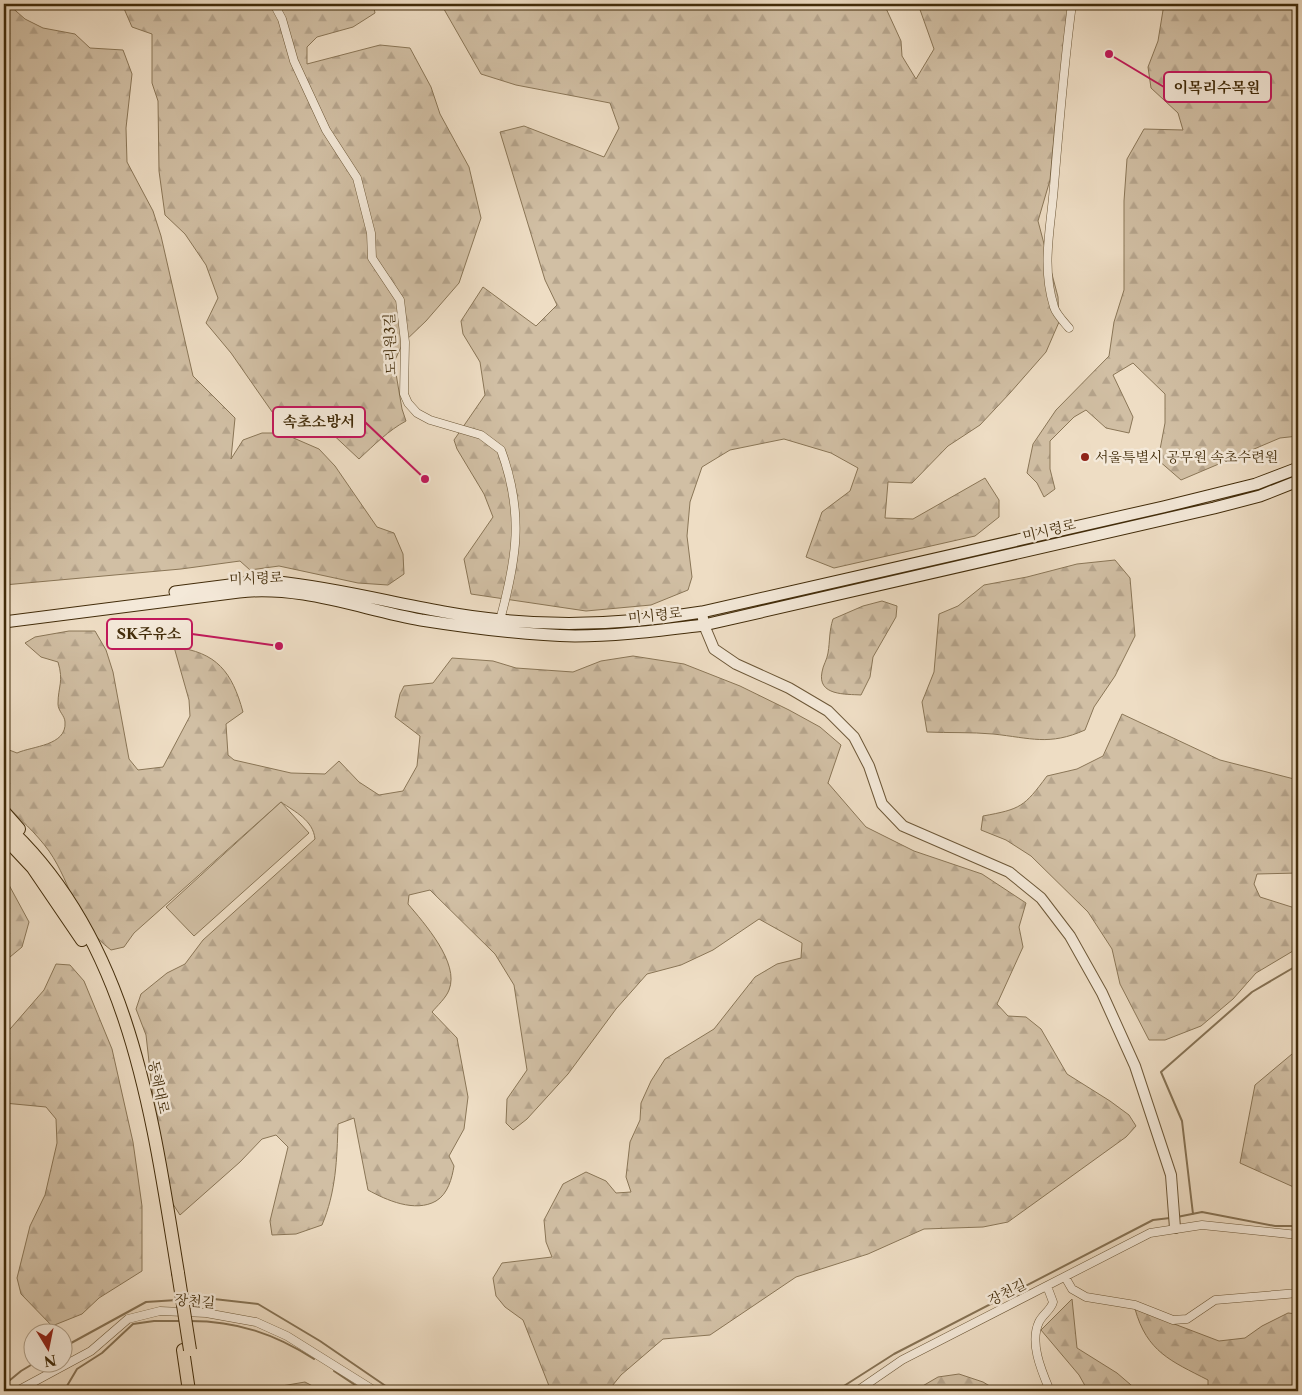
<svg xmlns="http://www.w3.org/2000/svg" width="1302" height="1395" font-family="'Libre Caslon Text','Noto Serif KR',serif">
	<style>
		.forest { fill: url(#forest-firs); stroke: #8a7657 }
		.park { fill: #d1bfa4; stroke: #8a7657 }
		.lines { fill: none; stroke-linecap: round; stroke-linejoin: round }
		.stream { stroke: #867254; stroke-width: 2 }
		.minor-casing { stroke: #6d5838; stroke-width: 9 }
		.tertiary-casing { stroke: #6d5838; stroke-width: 12 }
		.secondary-casing { stroke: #422c0a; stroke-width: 13 }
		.primary-casing { stroke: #422c0a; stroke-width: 14 }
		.minor { stroke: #f4e9d9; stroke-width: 8 }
		.tertiary { stroke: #f4e9d9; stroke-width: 10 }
		.secondary { stroke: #f4e9d9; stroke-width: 11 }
		.primary { stroke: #eeddc4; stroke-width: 12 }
		.primary-bridge-casing { stroke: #422c0a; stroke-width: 14; stroke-linecap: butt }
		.primary-bridge { stroke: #eeddc4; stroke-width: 12 }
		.poi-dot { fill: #8f2418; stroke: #f4e9d9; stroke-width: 2 }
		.labels { text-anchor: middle; stroke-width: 5; stroke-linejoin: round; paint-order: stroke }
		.street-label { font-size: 14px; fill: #422c0a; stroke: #f4e9d9 }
		.poi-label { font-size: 14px; fill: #422c0a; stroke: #f4e9d9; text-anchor: start }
		.leader { fill: none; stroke: #c2185b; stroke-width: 2 }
		.callout-dot { fill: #c2185b; stroke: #f4e9d9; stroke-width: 2 }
		.callout { fill: #f4e9d9; stroke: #c2185b; stroke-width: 2 }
		.callout-label { font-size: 15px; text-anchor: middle; font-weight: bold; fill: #422c0a }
	</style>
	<defs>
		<pattern id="forest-firs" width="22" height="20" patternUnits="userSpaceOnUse" patternTransform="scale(1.25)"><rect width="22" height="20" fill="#d1bfa4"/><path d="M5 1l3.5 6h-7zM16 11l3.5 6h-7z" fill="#b5a48c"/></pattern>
	</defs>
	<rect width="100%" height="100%" fill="#eeddc4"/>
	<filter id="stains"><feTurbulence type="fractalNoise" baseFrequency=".004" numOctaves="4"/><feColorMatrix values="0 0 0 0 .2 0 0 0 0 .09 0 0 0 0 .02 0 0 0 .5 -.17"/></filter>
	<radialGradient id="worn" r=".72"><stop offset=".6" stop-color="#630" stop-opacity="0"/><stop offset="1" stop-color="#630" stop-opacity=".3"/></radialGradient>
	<path class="forest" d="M4,4H8L25,19L43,28L75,34L90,48L123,50L132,74L126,128L127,162L153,211L161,236L193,376L235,418L231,459L243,440L262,433H282L319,449L335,466L377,527L394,533L403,554L404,574L388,585L358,583L279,566L250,570L240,561L181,569L4,585Z
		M122,4H373L375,13L353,27L317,37L307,47V64L380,45L410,48L431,87L440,114L469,167L481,218L459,283L426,321L403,343L394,362L402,409L406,421C389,430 374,445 359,459L326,428L304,418L275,416L231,353L206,323L218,298L206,265L185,234L165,215L159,171L158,101L152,83V34L132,27Z
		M441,4H884L901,41L902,56L916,79L934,49L918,4H1072L1057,104L1050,180L1038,221L1058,297L1059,322L1046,352L1010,393L980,425L948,446L912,483L888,482L885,518L913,519L985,478L999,500V517L975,536L834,568L806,557L822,512L850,491L858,468L831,453L784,439L730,450L702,467L690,502L687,536L692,577L688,590L651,605L586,611L471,594L464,559L493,517L484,494L457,449L454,440L485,395L480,362L463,334L461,321L483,287L536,326L557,305L545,280L500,132L524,126L604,157L619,128L610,103L516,85L481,74Z
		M1164,4H1286L1298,6V436L1280,438L1181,480L1158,460L1165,423V394L1133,363L1113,375L1133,417L1129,433L1106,428L1086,410L1074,417L1050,441V469L1055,489L1044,497L1037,483L1027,473L1033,444L1056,410L1109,356L1114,322L1124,290V201L1127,159L1144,129L1183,130L1178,113L1151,88L1148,67L1158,41Z
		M1115,560L1130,578L1135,636L1115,676L1094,707L1085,730C1049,746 1031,738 993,734C971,732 949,733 927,732L922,702L934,672L939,614L958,606L984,585L1027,577L1077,564Z
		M882,601L897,606L896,617L873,657L870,677L861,695C846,694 817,696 822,672C823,665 827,660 828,653C830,641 829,631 833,619L863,606Z
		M69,631H95L106,650L113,672L129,759L138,770L163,767L190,716L189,700L174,647C217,652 232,672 243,712L226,724L228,755L234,760L291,773L325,774L339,761L359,782L379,795L403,791L417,766L420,736L395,717L400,694L404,686L433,683L452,658L493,661L516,668L573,672L601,661L633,656L684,664L740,686L789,710L820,727L841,745L828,783L866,827L914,851L982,874L1026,903L1019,927L1023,947L997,1004L1008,1016L1026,1017L1041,1029L1067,1074L1110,1101L1129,1115L1136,1126L1126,1137L1008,1222L983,1227L924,1229L868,1254L796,1277L710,1335L663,1339L621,1375L608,1391H551L523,1320L505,1307L496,1296L493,1278L502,1263L552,1257L546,1242L544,1220L563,1184L586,1172L606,1181L616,1193L631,1192L626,1177L630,1142L640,1120L641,1103L651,1081L665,1059L714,1029L755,977L777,964L801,958L802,943L759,919L713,950L681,965L647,974L616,1009L568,1074L527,1119L513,1130L506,1123L507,1099L527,1070L514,985L495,954L430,890L409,895L408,904C424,923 460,963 449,990C446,998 437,1006 432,1012L457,1038L468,1097L464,1129L449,1156L454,1166C452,1178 448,1194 436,1201C415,1213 386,1200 368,1190L354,1118L338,1124C337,1159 336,1192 322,1225L296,1234L272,1235L270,1221L288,1147L276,1135L262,1139L240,1162L180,1215L171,1201L157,1133L146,1035L136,1009L141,994L167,973L185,964L203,940L315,839C313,820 295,812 281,802L134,933L124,947L111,950C74,922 73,886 49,851C36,833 19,818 4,803V748L17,753C32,746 67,746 65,722C65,716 58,711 58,704C58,686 64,682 58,662L41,657L25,643L35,637Z
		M1122,714L1220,760L1298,780V873L1257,874L1254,884L1260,897L1298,909V948L1256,973L1233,999L1201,1026L1165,1040H1149L1120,984L1112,949L1088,912L1031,856L1006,840L981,830L983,816C1021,809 1024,807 1047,776L1077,769L1103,756Z
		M4,881L9,885L29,922L22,947L4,962Z
		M56,964L70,965L84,981L112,1049L133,1142L142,1206V1271L99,1298L82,1314L52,1326L21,1294L17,1278L30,1226L45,1195L57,1143L56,1119L46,1107L4,1103V1036L44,990Z
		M1298,1049V1189L1240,1163L1255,1085Z
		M1072,1299L1077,1348L1117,1373L1138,1391H1088L1079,1375L1041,1330Z
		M1135,1309L1219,1341L1245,1338L1262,1326L1288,1313L1298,1314V1391H1208V1380C1171,1361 1147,1352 1135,1309Z
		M959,1374L983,1382L998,1391H914L938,1377Z
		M305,1382L322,1391H266L270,1388Z"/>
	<path class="park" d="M281,802L309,833L194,936L166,907Z"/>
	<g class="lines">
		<path class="stream" d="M1193,1214L1182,1121L1161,1072L1252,992L1298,965
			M1177,1217L1202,1212L1275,1226H1298
			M187,1299L205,1298L258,1304L320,1341L393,1391
			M190,1321C237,1321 275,1334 314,1359
			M62,1348L146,1302L177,1300
			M334,1371L364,1391
			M4,1385L21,1371L36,1362
			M64,1391L77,1369L102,1353L133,1324L154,1321H180
			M836,1391L894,1354L1153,1220L1170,1218"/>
		<defs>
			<path id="minor" d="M274,4L282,19L294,61L326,130L357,178L371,233L372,258L400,300L405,342L404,394L408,403L417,413L430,420L481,435L501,450C524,513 517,558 500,620
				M1069,328C1064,322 1056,314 1054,307C1041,266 1051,227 1054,186C1059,125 1064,64 1072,4
				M1065,1277L1072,1289L1086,1297L1135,1305L1173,1320L1187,1319L1215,1300L1298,1293
				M1047,1286L1053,1302C1051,1310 1043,1314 1039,1322C1029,1343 1042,1372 1050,1391
				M17,1391L91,1351L128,1319L160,1311L206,1313L256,1322L287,1336L375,1391
				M857,1391L902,1360L1150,1233L1202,1225L1298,1235"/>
			<path id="tertiary" d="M702,612L704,625L714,649L736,664L789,688L828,711L854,737L869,766L882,804L903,826L1009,872L1041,898L1070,936L1102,993L1135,1066L1171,1175L1175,1228"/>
			<path id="secondary" d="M175,592L253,582H279C354,590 426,613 501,620C568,627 635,623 702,612L1163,507L1256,484L1298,468
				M4,622L239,592C302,585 360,609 421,620C472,628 524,635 575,636C618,636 661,630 704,625L1214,508L1260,496L1298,481"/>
			<path id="primary" d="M4,812L19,829
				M4,824C130,938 152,1114 178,1273
				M4,837L33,868L82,940
				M183,1350L189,1391"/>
		</defs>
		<use href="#minor" class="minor-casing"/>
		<use href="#tertiary" class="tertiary-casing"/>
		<use href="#secondary" class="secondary-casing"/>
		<use href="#primary" class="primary-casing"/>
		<use href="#minor" class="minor"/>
		<use href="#tertiary" class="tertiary"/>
		<use href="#secondary" class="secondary"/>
		<use href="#primary" class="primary"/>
		<defs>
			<path id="primary-bridge" d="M178,1273L190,1350"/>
		</defs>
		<use href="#primary-bridge" class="primary-bridge-casing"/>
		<use href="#primary-bridge" class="primary-bridge"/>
	</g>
	<circle class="poi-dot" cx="1085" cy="457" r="5"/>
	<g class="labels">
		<g class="street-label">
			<text transform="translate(390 344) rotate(-92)" y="5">도리원3길</text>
			<text transform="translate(1049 530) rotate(-13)" y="5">미시령로</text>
			<text transform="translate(256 578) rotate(-2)" y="5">미시령로</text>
			<text transform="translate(655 615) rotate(-6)" y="5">미시령로</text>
			<text transform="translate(159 1087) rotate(78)" y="5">동해대로</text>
			<text transform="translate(1007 1292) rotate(-27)" y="5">장천길</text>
			<text transform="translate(195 1301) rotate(5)" y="5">장천길</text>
		</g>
		<g class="poi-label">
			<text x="1095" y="462">서울특별시 공무원 속초수련원</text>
		</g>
	</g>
	<path class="leader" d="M1109 54L1164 87M425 479L365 422M279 646L192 634"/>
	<g class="callout-dot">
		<circle cx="1109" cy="54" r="5"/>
		<circle cx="425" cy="479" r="5"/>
		<circle cx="279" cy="646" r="5"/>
	</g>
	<g class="callout">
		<rect x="1164" y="72" width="107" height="30" rx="5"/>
		<rect x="273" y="407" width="92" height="30" rx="5"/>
		<rect x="107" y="619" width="85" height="30" rx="5"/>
	</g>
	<g class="callout-label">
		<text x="1217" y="93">이목리수목원</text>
		<text x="319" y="427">속초소방서</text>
		<text x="149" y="639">SK주유소</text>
	</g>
	<rect width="1302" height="1395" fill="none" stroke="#eeddc4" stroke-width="20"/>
	<rect x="5" y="5" width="1292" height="1385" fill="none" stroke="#422c0a" stroke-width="2.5"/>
	<rect x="10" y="10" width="1282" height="1375" fill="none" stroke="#422c0a"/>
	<g transform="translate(48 1348) rotate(170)"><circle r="24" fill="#f4e9d9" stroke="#ad9d86"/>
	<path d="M0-4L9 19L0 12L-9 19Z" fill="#8f2418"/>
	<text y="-8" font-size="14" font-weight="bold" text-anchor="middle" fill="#422c0a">N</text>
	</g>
	<rect width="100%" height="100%" filter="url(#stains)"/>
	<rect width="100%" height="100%" fill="url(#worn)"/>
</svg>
